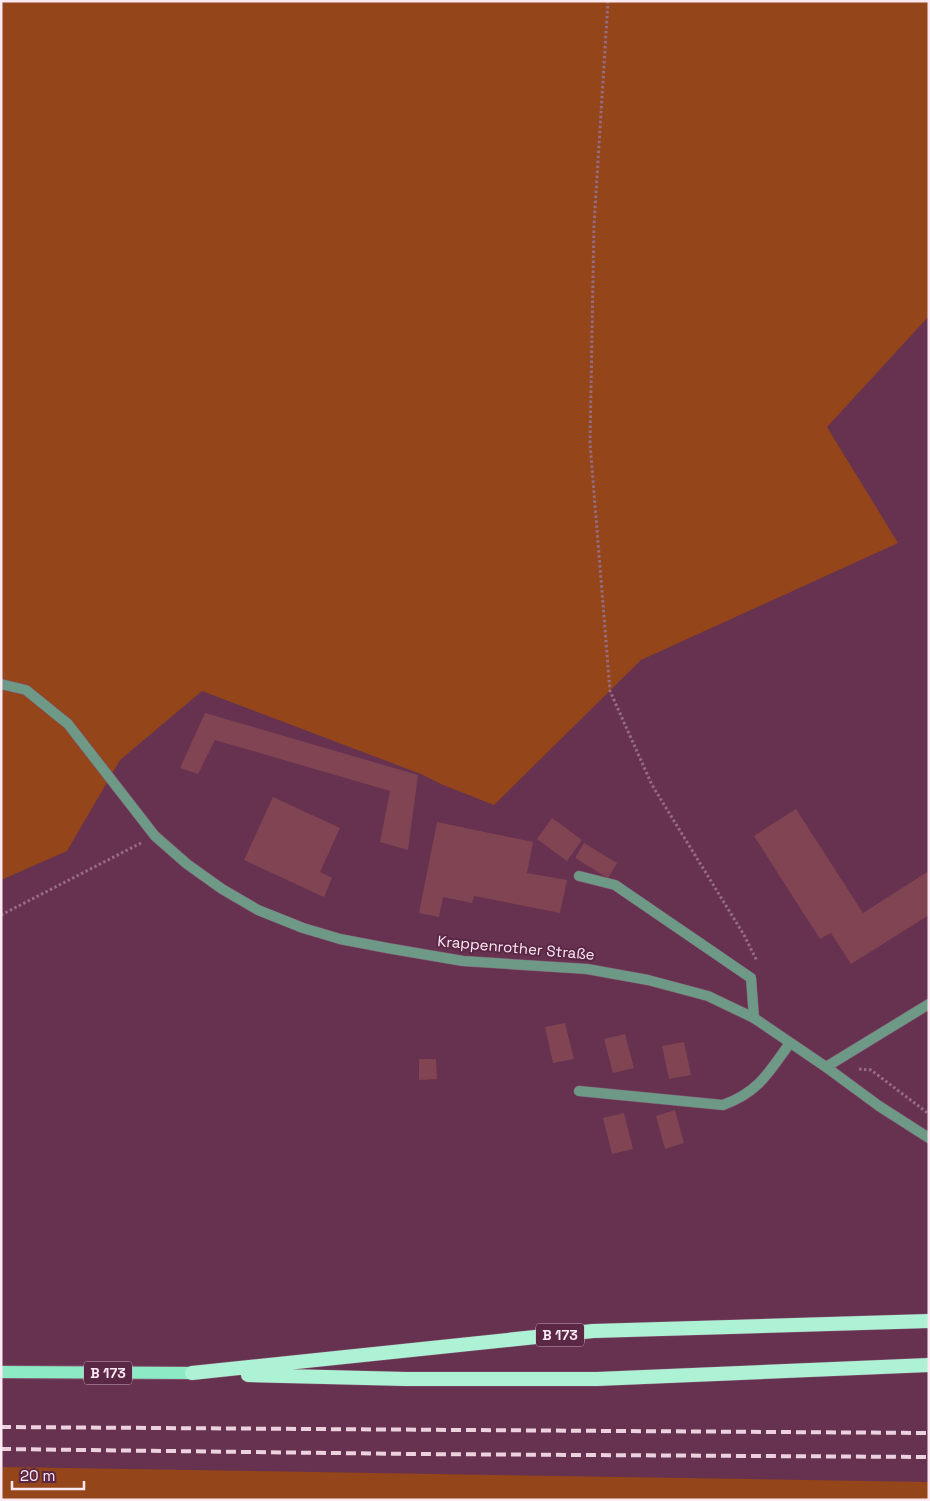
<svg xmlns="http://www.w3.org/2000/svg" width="930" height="1501" font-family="'Space Grotesk',sans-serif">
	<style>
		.green { fill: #944519 }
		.building { fill: #814452 }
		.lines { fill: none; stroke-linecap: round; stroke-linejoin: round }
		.service-casing { stroke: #82536e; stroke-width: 11 }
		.minor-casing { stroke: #82536e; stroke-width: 11 }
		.primary-casing { stroke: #82536e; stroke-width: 14 }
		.trunk-casing { stroke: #82536e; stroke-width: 15 }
		.path { stroke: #966c83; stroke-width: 3; stroke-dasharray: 2.5 2.5; stroke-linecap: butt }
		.service { stroke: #6d9986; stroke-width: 10 }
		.minor { stroke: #6d9986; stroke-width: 10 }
		.primary { stroke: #8ceac4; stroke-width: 12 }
		.trunk { stroke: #aef2d6; stroke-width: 14 }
		.rail { stroke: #ebd2de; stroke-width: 4; stroke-dasharray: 10 5; stroke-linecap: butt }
		.labels { text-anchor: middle; stroke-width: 4; stroke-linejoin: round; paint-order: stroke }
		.shield { fill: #5a2745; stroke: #ceb0c0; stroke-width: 1 }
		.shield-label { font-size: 14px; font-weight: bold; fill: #ffeaf4 }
		.street-label { font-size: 15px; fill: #ffeaf4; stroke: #5a2745 }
	</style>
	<rect width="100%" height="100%" fill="#663250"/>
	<path class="green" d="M1,1H929V316L827,427L898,543L641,660L494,805L441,784L421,774L202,691L120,760L67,851L1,880Z
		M1,1467L929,1482V1500H1Z"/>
	<path class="building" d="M205,713L418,775L408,850L380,842L390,791L215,740L198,774L180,768Z
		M273,797L340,828L320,872L332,878L324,897L244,860Z
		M796,809L863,913L927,872L929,875V915L851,964L831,933L820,939L754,836Z
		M552,818L582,840L567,861L537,839Z
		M437,822L533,842L527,873L567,880L560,913L474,896L472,903L443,897L439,917L419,913Z
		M584,843L617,863L608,878L575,858Z
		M565,1023L574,1059L553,1063L545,1027Z
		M625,1034L634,1068L613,1073L604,1039Z
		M684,1042L691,1075L669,1079L662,1046Z
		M419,1059H436L437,1079L419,1080Z
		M675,1110L684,1143L665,1149L656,1116Z
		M624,1113L633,1149L612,1154L603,1118Z"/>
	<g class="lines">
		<defs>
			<path id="service" d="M579,876L615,885L751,978L754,1018
				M826,1067L929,1004
				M579,1091L723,1105C759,1092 769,1072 790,1043"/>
			<path id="minor" d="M1,684L26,690L68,724L155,836L187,864L222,889L258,910L303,928L340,939L387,948L463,961L587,969L648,980L708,996L754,1018L826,1067L879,1106L929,1138"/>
			<path id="primary" d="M1,1372L192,1373"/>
			<path id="trunk" d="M192,1373L593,1331L929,1321
				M248,1375L406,1379H597L929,1365"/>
		</defs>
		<use href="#service" class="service-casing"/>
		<use href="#minor" class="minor-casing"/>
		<use href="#primary" class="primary-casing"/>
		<use href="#trunk" class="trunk-casing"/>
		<path class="path" d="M608,1L594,225L590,443L610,691L652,785L744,935L757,961
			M1,915L141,843
			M859,1069L871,1070L929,1114"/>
		<use href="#service" class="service"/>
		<use href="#minor" class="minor"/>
		<use href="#primary" class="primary"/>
		<use href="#trunk" class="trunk"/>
		<path class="rail" d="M1,1427L929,1433
			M1,1449L414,1454L929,1457"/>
	</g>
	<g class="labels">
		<g class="shield">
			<rect x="536" y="1323.5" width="48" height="23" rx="4"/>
			<rect x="84" y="1361.5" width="48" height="23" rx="4"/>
		</g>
		<g class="shield-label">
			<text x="560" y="1340">B 173</text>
			<text x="108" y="1378">B 173</text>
		</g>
		<g class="street-label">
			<text transform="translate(516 948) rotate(5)" y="5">Krappenrother Straße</text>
		</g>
	</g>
	<rect width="930" height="1501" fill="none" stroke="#ffeaf4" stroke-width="5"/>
	<path d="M12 1481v8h72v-8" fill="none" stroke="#ffeaf4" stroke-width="2.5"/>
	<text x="20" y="1481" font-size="15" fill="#ffeaf4" stroke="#5a2745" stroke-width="4" paint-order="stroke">20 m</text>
</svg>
